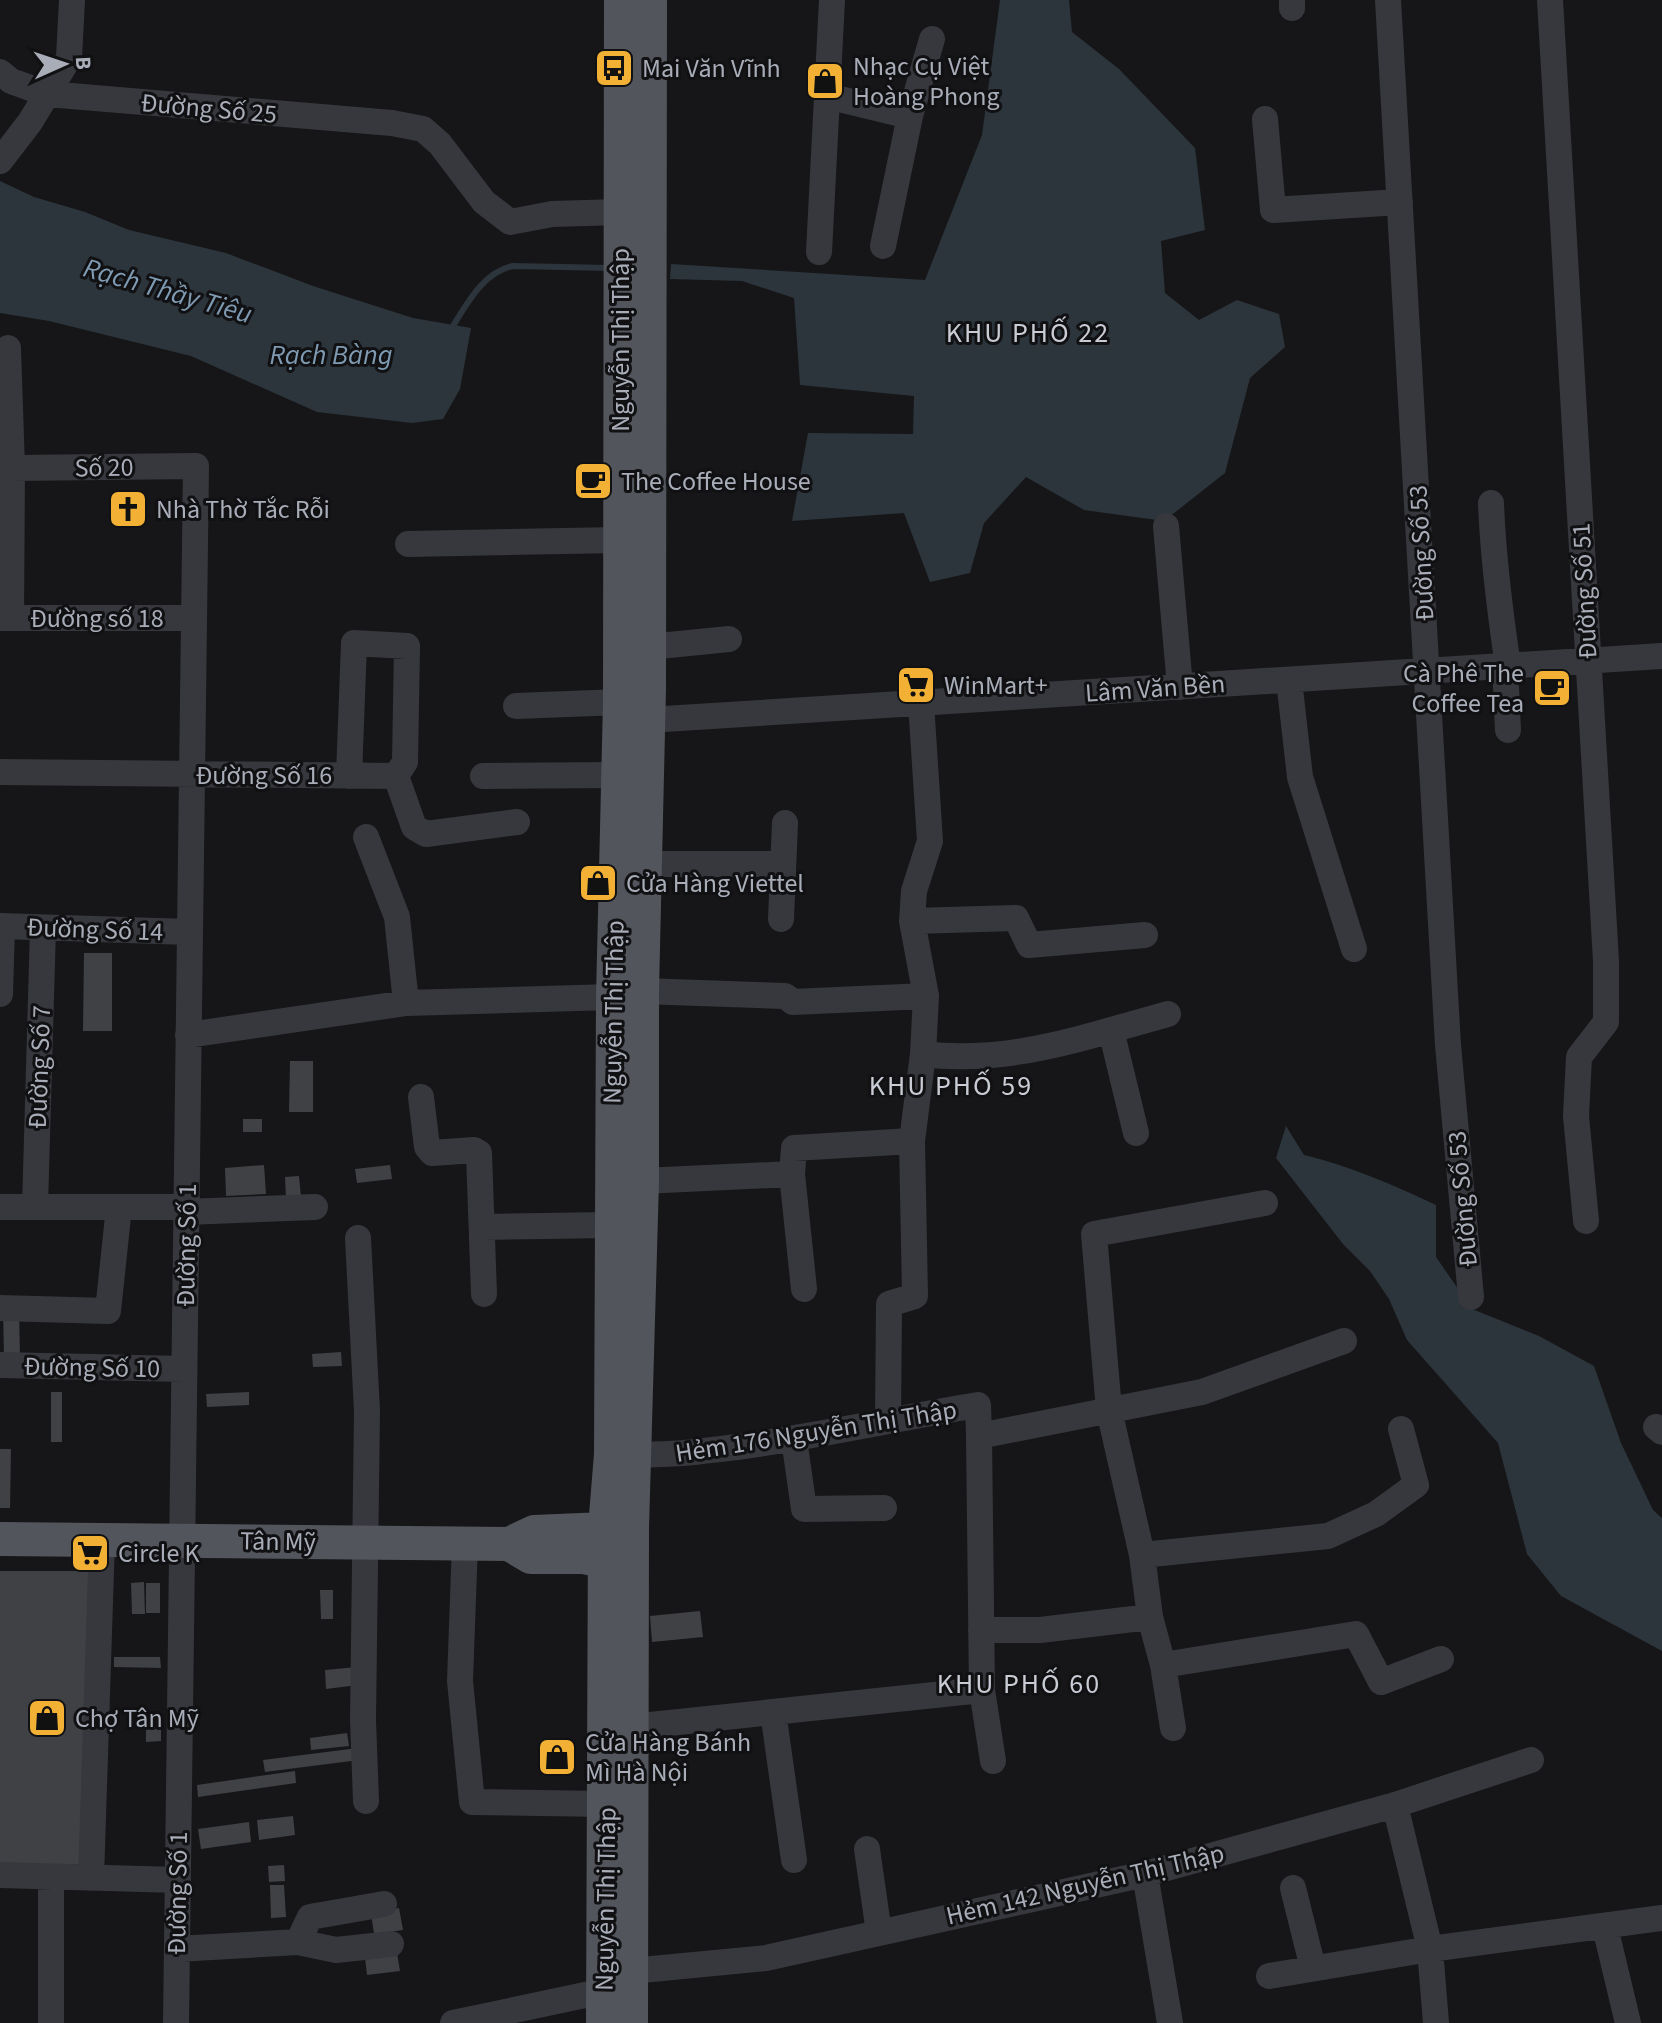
<svg xmlns="http://www.w3.org/2000/svg" width="1662" height="2023" font-family="'Source Sans 3',sans-serif">
	<style>
		.water { fill: #2c353c }
		.lines { fill: none; stroke-linecap: round; stroke-linejoin: round }
		.stream { stroke: #2c353c; stroke-width: 6 }
		.building { fill: #404145 }
		.minor { stroke: #37383d; stroke-width: 26 }
		.major { stroke: #53555c; stroke-width: 34 }
		.labels { text-anchor: middle; stroke-width: 6; stroke-linejoin: round; paint-order: stroke }
		.poi-label { font-size: 26px; fill: #a8adb8; stroke: #111113; text-anchor: start }
		.street-label { font-size: 26px; fill: #a8adb8; stroke: #111113 }
		.water-label { font-size: 28px; font-style: italic; fill: #7f9bb3; stroke: #111113 }
		.neighbourhood-label { font-size: 28px; letter-spacing: 2px; fill: #c9ccd4; stroke: #111113 }
	</style>
	<rect width="100%" height="100%" fill="#161618"/>
	<path class="water" d="M1000,0H1069L1072,32L1119,69L1195,148L1205,230L1161,241L1165,293L1199,320L1237,300L1279,314L1285,347L1250,378L1225,473L1164,521L1084,510L1026,477L984,523L970,573L930,582L904,513L792,521L808,433L913,434L914,396L800,385L794,298L742,281L670,279L671,264L925,280L982,135Z
		M0,181L34,197L85,212L129,230L226,253L313,286L413,318L471,328L460,389L443,419L412,423L317,412L191,356L49,321L0,313Z
		M1286,1126L1304,1155C1351,1166 1393,1185 1436,1205V1257L1472,1309L1539,1336L1594,1366L1621,1443L1653,1510L1662,1518V1651L1561,1596L1527,1554L1498,1443L1407,1340L1389,1299L1370,1271L1343,1244L1276,1158Z"/>
	<g class="lines">
		<path class="stream" d="M451,329C467,304 483,272 513,266L610,268"/>
	</g>
	<path class="building" d="M84,953H112V1031H83Z
		M290,1061H313V1112H289Z
		M243,1119H262V1132H243Z
		M264,1165L266,1194L226,1196L225,1168Z
		M390,1165L392,1179L357,1183L355,1169Z
		M299,1176L301,1197L286,1199L285,1177Z
		M19,1310L20,1356H4L3,1311Z
		M341,1352L342,1366L313,1367L312,1354Z
		M51,1392H62V1442H51Z
		M249,1392V1405L207,1407L206,1394Z
		M0,1449H11L10,1508H0Z
		M0,1571H93L96,1864L0,1865Z
		M144,1582L145,1614H132L131,1583Z
		M146,1583H160V1613H146Z
		M320,1590H333V1619H321Z
		M700,1611L703,1637L652,1642L650,1616Z
		M114,1657H160L161,1668L114,1667Z
		M357,1667L358,1685L326,1689L325,1670Z
		M146,1729H161V1741L146,1742Z
		M347,1733L349,1746L311,1750L310,1738Z
		M358,1748L359,1760L265,1772L263,1760Z
		M295,1771L296,1783L198,1797L197,1785Z
		M293,1816L295,1835L259,1840L257,1820Z
		M249,1822L251,1842L201,1849L198,1829Z
		M284,1865L285,1881L269,1882L268,1866Z
		M270,1885H284L286,1917L271,1918Z
		M399,1908L403,1930L374,1934L371,1913Z
		M397,1953L400,1971L367,1975L365,1958Z"/>
	<g class="lines">
		<path class="minor" d="M1292,0V8
			M1388,0L1448,1045L1471,1297
			M1550,0L1606,961V1022L1579,1057L1576,1116L1586,1221
			M0,72L11,81L47,94L392,123L423,129L440,144L484,202L510,222L552,214L620,212
			M827,96L910,116
			M1265,119L1273,210L1400,202
			M0,161L30,122L69,58L72,0
			M883,246L910,116L932,39
			M819,252L832,0
			M8,348L12,468L11,618
			M12,468L196,466L176,2023
			M1491,503C1493,558 1500,612 1508,666
			M1166,526L1180,687
			M408,544L620,540
			M0,618H193
			M649,647L729,639
			M1505,666L1508,730
			M1289,680L1300,777L1354,949
			M516,706L620,702
			M648,720L1662,656
			M0,772L396,776L405,762L407,646L354,643L349,776
			M396,776L414,827L426,834L517,822
			M483,776L619,775
			M366,837L397,917L406,1003
			M646,864H783
			M781,919L785,823
			M912,921L1016,918L1029,945L1145,935
			M0,926L189,932
			M642,991L785,996L793,1002L926,996
			M0,994L2,926
			M1111,1030L1168,1014
			M188,1035L406,1003L613,997
			M923,1054C987,1062 1050,1048 1111,1030L1136,1133
			M421,1097L427,1147L432,1153L474,1150L479,1153L484,1294
			M642,1181L792,1174
			M0,1207H186
			M35,1207L43,928
			M186,1212L315,1207
			M483,1227L611,1225
			M358,1238L367,1411L363,1720L366,1801
			M804,1289L792,1174L794,1148L912,1141
			M0,1308L108,1311L119,1207
			M0,1365L184,1369
			M888,1420L889,1304L915,1296L912,1141L923,1054L926,996L912,921L914,891L930,841L921,703
			M1656,1427L1662,1432
			M979,1436L982,1690L993,1761
			M794,1439L804,1509L884,1508
			M634,1454C669,1456 702,1451 737,1447C818,1436 898,1418 978,1405L979,1436L1202,1392L1344,1341
			M465,1543L460,1681L472,1802L606,1804
			M1142,1555L1328,1536L1376,1514L1416,1485L1401,1429
			M981,1630H1040L1150,1617
			M1163,1665L1356,1634L1381,1682L1441,1659
			M773,1712L794,1860
			M631,1727L982,1690
			M1173,1728L1163,1665L1150,1617L1142,1555L1109,1410L1094,1234L1265,1203
			M1395,1805L1430,1949L1436,2023
			M867,1849L879,1933
			M1145,1874L1170,2023
			M0,1875L178,1880
			M91,1878L102,1540
			M1293,1888L1313,1968
			M1605,1927L1628,2023
			M298,1942L310,1917L384,1904
			M177,1949L298,1942L336,1950L391,1944
			M631,1971L766,1958L1145,1874L1395,1805L1531,1760
			M1269,1976L1430,1949L1662,1918
			M51,2023V1877
			M453,2023L604,1991"/>
		<path class="major" d="M0,1539L509,1544L534,1532L629,1528
			M509,1544L531,1557H583L606,1562L628,1561
			M603,2023L605,1528L611,1454L613,997L620,702L621,0
			M631,2023L632,1528L642,1181V991L649,688L650,0"/>
	</g>
	<defs>
		<symbol id="bus-square" viewBox="-11 -11 22 22"><rect x="-9" y="-9" width="18" height="18" rx="4" fill="#f2b134" stroke="#111113"/><path d="M-5-6H5V4H4V6H2V4H-2V6H-4V4H-5ZM-3.5-4V0h7V-4ZM-3.5 1.2v1.5H-2V1.2ZM2 1.2v1.5H3.5V1.2Z" fill="#111"/></symbol>
		<symbol id="shop-square" viewBox="-11 -11 22 22"><rect x="-9" y="-9" width="18" height="18" rx="4" fill="#f2b134" stroke="#111113"/><path d="M-5-2.5h2.3a2.7 3.5 0 0 1 5.4 0H5L5.5 6h-11ZM-1.5-2.5h3a1.5 2.3 0 0 0-3 0Z" fill="#111"/></symbol>
		<symbol id="cafe-square" viewBox="-11 -11 22 22"><rect x="-9" y="-9" width="18" height="18" rx="4" fill="#f2b134" stroke="#111113"/><path d="M-5.5-4.5H6V0H3Q3 3.5 0 3.5H-2.5Q-5.5 3.5-5.5 0ZM3-3.2v2h1.7v-2ZM-6 4.5H4V6H-6Z" fill="#111"/></symbol>
		<symbol id="church-square" viewBox="-11 -11 22 22"><rect x="-9" y="-9" width="18" height="18" rx="4" fill="#f2b134" stroke="#111113"/><path d="M-1.2-6h2.4v3.5h3.3v2.4h-3.3V6h-2.4V-.1h-3.3v-2.4h3.3Z" fill="#111"/></symbol>
		<symbol id="supermarket-square" viewBox="-11 -11 22 22"><rect x="-9" y="-9" width="18" height="18" rx="4" fill="#f2b134" stroke="#111113"/><path d="M-6-5.5h2.5l.6 2H6L4.5 2H-2.5L-4.4-4H-6ZM-1.5 3.2a1.3 1.3 0 1 0 .1 0ZM3 3.2a1.3 1.3 0 1 0 .1 0Z" fill="#111"/></symbol>
	</defs>
	<g fill-rule="evenodd">
		<use href="#bus-square" x="592" y="46" width="44" height="44"/>
		<use href="#shop-square" x="803" y="59" width="44" height="44"/>
		<use href="#cafe-square" x="571" y="459" width="44" height="44"/>
		<use href="#church-square" x="106" y="487" width="44" height="44"/>
		<use href="#supermarket-square" x="894" y="663" width="44" height="44"/>
		<use href="#cafe-square" x="1530" y="666" width="44" height="44"/>
		<use href="#shop-square" x="576" y="861" width="44" height="44"/>
		<use href="#supermarket-square" x="68" y="1531" width="44" height="44"/>
		<use href="#shop-square" x="25" y="1696" width="44" height="44"/>
		<use href="#shop-square" x="535" y="1735" width="44" height="44"/>
	</g>
	<g class="labels">
		<g class="poi-label">
			<text x="853" y="75">Nhạc Cụ Việt<tspan x="853" dy="30">Hoàng Phong</tspan></text>
			<text x="642" y="77">Mai Văn Vĩnh</text>
			<text x="621" y="490">The Coffee House</text>
			<text x="156" y="518">Nhà Thờ Tắc Rỗi</text>
			<text x="1524" y="682" text-anchor="end">Cà Phê The<tspan x="1524" dy="30">Coffee Tea</tspan></text>
			<text x="944" y="694">WinMart+</text>
			<text x="626" y="892">Cửa Hàng Viettel</text>
			<text x="118" y="1562">Circle K</text>
			<text x="75" y="1727">Chợ Tân Mỹ</text>
			<text x="585" y="1751">Cửa Hàng Bánh<tspan x="585" dy="30">Mì Hà Nội</tspan></text>
		</g>
		<g class="street-label">
			<text transform="translate(209 108) rotate(5)" y="9">Đường Số 25</text>
			<text transform="translate(620 340) rotate(-90)" y="9">Nguyễn Thị Thập</text>
			<text transform="translate(104 467) rotate(-1)" y="9">Số 20</text>
			<text transform="translate(1421 553) rotate(-93)" y="9">Đường Số 53</text>
			<text transform="translate(1584 591) rotate(-93)" y="9">Đường Số 51</text>
			<text x="97" y="627">Đường số 18</text>
			<text transform="translate(1155 688) rotate(-4)" y="9">Lâm Văn Bền</text>
			<text x="264" y="784">Đường Số 16</text>
			<text transform="translate(95 929) rotate(2)" y="9">Đường Số 14</text>
			<text transform="translate(613 1012) rotate(-89)" y="9">Nguyễn Thị Thập</text>
			<text transform="translate(39 1067) rotate(-88)" y="9">Đường Số 7</text>
			<text transform="translate(1462 1199) rotate(-95)" y="9">Đường Số 53</text>
			<text transform="translate(186 1245) rotate(-89)" y="9">Đường Số 1</text>
			<text transform="translate(92 1367) rotate(1)" y="9">Đường Số 10</text>
			<text transform="translate(816 1431) rotate(-9)" y="9">Hẻm 176 Nguyễn Thị Thập</text>
			<text transform="translate(278 1541) rotate(1)" y="9">Tân Mỹ</text>
			<text transform="translate(1085 1884) rotate(-13)" y="9">Hẻm 142 Nguyễn Thị Thập</text>
			<text transform="translate(177 1893) rotate(-89)" y="9">Đường Số 1</text>
			<text transform="translate(605 1899) rotate(-89)" y="9">Nguyễn Thị Thập</text>
		</g>
		<g class="water-label">
			<text transform="translate(168 290) rotate(16)" y="10">Rạch Thầy Tiêu</text>
			<text x="331" y="364">Rạch Bàng</text>
		</g>
		<g class="neighbourhood-label">
			<text x="1028" y="342">KHU PHỐ 22</text>
			<text x="951" y="1095">KHU PHỐ 59</text>
			<text x="1019" y="1693">KHU PHỐ 60</text>
		</g>
	</g>
	<g transform="translate(64 64) rotate(87)" stroke="#111113" stroke-width="6" paint-order="stroke">
	<path d="M0-6L14 30L0 20L-14 30Z" fill="#a8adb8"/>
	<text y="-12" font-size="22" font-weight="bold" text-anchor="middle" fill="#a8adb8">B</text>
	</g>
</svg>
